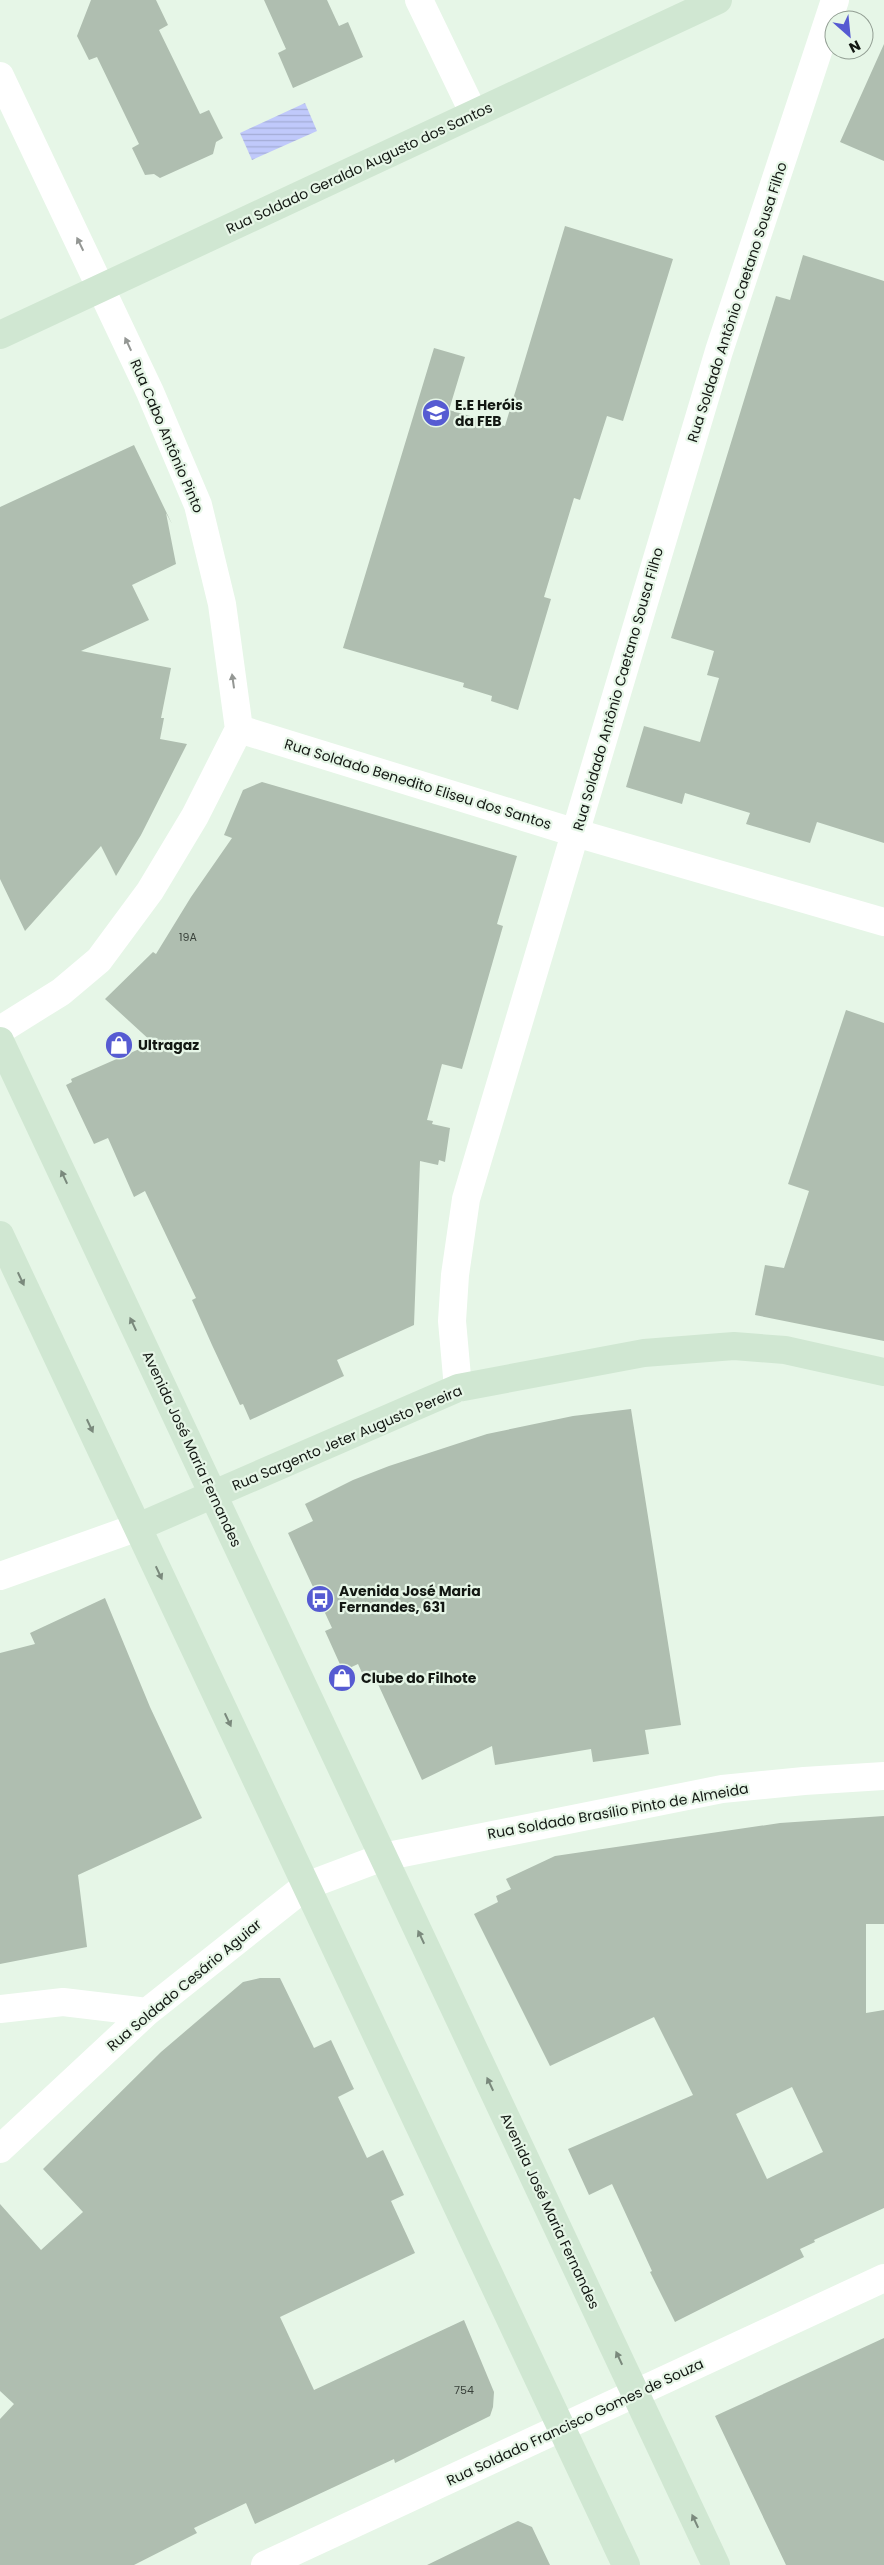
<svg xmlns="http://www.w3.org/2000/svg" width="884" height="2565" font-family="Poppins,sans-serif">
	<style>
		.water { fill: url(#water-rules) }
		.building { fill: #afbeb0; fill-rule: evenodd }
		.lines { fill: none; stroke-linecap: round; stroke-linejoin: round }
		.street { stroke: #fff; stroke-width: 28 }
		.secondary { stroke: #d0e7d2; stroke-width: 28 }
		.oneway { fill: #949794 }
		.oneway2 { fill: #7a897c }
		.labels { text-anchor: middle; stroke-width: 4.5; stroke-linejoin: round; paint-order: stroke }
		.number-label { font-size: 11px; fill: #39413a }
		.street-label { font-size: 14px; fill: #121712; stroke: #e6f6e7 }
		.poi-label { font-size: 14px; font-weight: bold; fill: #121712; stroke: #e6f6e7; text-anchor: start }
	</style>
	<defs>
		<pattern id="water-rules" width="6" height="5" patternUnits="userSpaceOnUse" patternTransform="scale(1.25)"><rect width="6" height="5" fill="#c0c9fb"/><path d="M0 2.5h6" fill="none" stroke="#a4acd6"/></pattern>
	</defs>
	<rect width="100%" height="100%" fill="#e6f6e7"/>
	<path class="water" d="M305,103L317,131L252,160L240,133Z"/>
	<path class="building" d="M91,0H156L168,25L159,30L200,114L209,110L223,138L216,142L213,154L160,178L154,174L145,175L132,148L139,144L97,57L89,60L77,36Z
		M264,0H327L339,26L348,22L363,57L293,88L278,53L286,49Z
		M884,44V161L840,142Z
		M565,226L673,259L623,421L607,416L580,500L574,498L544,597L551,599L518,710L491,701L492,696L463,687L464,683L343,648L434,348L465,357L449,410L505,426Z
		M803,255L884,281V843L817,822L810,843L746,824L750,813L685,793L682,804L626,787L644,726L700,742L719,678L707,675L714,651L671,638L776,296L790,300Z
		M134,445L172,524L166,513L176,564L132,585L149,620L81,651L171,668L161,718H164L160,739L187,744L141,835L116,876L101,846L25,931L0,879V507Z
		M262,782L517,856L497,924L503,926L462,1069L442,1064L427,1120L433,1121L432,1124L450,1128L445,1162L439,1160L438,1165L420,1161L414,1325L337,1360L344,1376L250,1420L243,1404L240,1405L212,1345L192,1300L196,1298L145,1191L134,1197L108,1138L94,1144L66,1085L72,1082L71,1079L153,1043L105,999L153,952L156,954L191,897L232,838L224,835L243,790Z
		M846,1010L884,1023V1341L755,1315L765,1265L784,1268L809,1191L788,1184Z
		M631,1409L681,1725L645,1730L649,1754L593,1762L591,1749L495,1765L492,1746L422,1780L372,1671L363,1675L358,1664L343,1671L325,1631L332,1628L288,1533L313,1521L305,1504L353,1480L389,1466L487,1434L573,1416Z
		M105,1598L150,1707L202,1818L78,1875L87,1947L0,1964V1653L35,1644L30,1633Z
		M884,1816V1924H866V2013L884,2010V2208L814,2240L815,2242L800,2249L804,2257L675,2322L650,2272L652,2271L612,2184L589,2195L568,2149L693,2095L654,2017L550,2066L474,1914L498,1902L496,1896L511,1889L506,1879L555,1856L780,1823ZM792,2087L823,2152L767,2179L736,2114Z
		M260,1978H280L314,2048L331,2040L354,2089L338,2097L367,2158L383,2150L404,2195L391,2201L415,2253L280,2317L314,2390L464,2320L494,2392L493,2407L490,2416L395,2463L394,2459L255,2524L246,2503L194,2528L197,2533L134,2565H0V2419L14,2404L0,2391V2204L41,2250L83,2212L43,2169L161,2052L243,1982Z
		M884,2338V2565H786L715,2416Z
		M518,2521L532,2527L550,2565H427Z"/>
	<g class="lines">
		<path class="street" d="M419,0L474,114
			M0,76L150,392L198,505L222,604L239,729L195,816L150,891L99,960L61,992L0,1030
			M239,729L576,833L884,922
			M458,1388L452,1321L455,1275L466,1199L719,351L835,0
			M0,1576L138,1527
			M0,2009L63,2002L147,2012
			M0,2149L147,2012L306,1886L383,1857L722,1789L804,1781L884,1776
			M265,2565L884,2278"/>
		<path class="secondary" d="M0,335L718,0
			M0,1041L716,2565
			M0,1235L626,2565
			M138,1527L458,1388L644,1353L734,1346L785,1350L884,1372"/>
	</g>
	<defs><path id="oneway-solid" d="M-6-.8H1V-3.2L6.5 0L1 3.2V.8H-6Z" transform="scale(1.25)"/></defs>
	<g class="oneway">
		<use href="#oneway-solid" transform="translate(80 244) rotate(-116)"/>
		<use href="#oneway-solid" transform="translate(128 344) rotate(-115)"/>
		<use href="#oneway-solid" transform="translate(233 681) rotate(-98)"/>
	</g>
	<g class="oneway2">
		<use href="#oneway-solid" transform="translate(64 1177) rotate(-115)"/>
		<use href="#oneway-solid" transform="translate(21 1279) rotate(65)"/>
		<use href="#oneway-solid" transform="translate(133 1324) rotate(-115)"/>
		<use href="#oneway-solid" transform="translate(90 1426) rotate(65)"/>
		<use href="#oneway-solid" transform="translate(159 1573) rotate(65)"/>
		<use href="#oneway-solid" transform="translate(228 1720) rotate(65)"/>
		<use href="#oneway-solid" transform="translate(421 1937) rotate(-115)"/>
		<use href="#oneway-solid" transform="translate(490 2084) rotate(-115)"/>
		<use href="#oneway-solid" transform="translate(619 2358) rotate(-115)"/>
		<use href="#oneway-solid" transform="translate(695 2521) rotate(-115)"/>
	</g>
	<defs>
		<symbol id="school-disc" viewBox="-11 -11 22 22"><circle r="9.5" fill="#565bd2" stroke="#e6f6e7"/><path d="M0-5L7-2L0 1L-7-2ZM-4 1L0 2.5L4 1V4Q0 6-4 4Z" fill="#fff"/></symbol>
		<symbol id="shop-disc" viewBox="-11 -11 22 22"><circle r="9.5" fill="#565bd2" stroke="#e6f6e7"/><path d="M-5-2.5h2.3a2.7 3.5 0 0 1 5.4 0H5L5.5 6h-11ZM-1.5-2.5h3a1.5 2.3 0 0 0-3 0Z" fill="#fff"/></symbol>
		<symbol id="bus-disc" viewBox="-11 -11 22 22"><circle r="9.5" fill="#565bd2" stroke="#e6f6e7"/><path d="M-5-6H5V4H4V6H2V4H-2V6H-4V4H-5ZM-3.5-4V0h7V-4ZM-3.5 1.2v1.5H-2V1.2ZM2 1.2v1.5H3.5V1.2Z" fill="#fff"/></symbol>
	</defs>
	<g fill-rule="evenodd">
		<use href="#school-disc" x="420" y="397" width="32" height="32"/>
		<use href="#shop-disc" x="103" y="1029" width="32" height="32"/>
		<use href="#bus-disc" x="304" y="1583" width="32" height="32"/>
		<use href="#shop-disc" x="326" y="1662" width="32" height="32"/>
	</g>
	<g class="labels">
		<g class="number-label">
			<text x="188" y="941">19A</text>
			<text x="464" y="2394">754</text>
		</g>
		<g class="street-label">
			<text transform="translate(359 168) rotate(-25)" y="5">Rua Soldado Geraldo Augusto dos Santos</text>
			<text transform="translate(737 302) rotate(-72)" y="5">Rua Soldado Antônio Caetano Sousa Filho</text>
			<text transform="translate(167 436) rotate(67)" y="5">Rua Cabo Antônio Pinto</text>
			<text transform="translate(618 689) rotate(-74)" y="5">Rua Soldado Antônio Caetano Sousa Filho</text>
			<text transform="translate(418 784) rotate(17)" y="5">Rua Soldado Benedito Eliseu dos Santos</text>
			<text transform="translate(347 1438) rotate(-23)" y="5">Rua Sargento Jeter Augusto Pereira</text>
			<text transform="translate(192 1449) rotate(65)" y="5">Avenida José Maria Fernandes</text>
			<text transform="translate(618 1811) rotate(-10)" y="5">Rua Soldado Brasílio Pinto de Almeida</text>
			<text transform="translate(184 1985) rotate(-40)" y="5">Rua Soldado Cesário Aguiar</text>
			<text transform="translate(550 2211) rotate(65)" y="5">Avenida José Maria Fernandes</text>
			<text transform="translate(575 2422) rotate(-25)" y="5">Rua Soldado Francisco Gomes de Souza</text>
		</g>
		<g class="poi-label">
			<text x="455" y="410">E.E Heróis<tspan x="455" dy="16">da FEB</tspan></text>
			<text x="138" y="1050">Ultragaz</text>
			<text x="339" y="1596">Avenida José Maria<tspan x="339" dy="16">Fernandes, 631</tspan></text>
			<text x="361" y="1683">Clube do Filhote</text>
		</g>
	</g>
	<g transform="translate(849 35) rotate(153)"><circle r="24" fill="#e6f6e7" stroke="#919d92"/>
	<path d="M0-4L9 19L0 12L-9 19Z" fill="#565bd2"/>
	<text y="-8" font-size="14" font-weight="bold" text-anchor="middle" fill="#121712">N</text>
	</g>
</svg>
